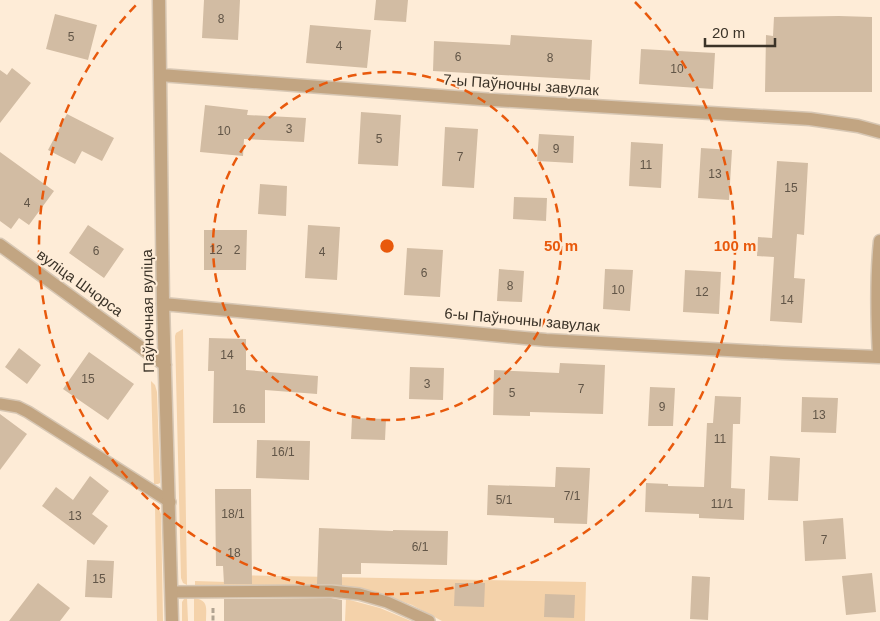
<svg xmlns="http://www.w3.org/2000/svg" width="880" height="621" font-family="Helvetica,sans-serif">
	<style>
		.green { fill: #f4d2aa }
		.building { fill: #d2bca3 }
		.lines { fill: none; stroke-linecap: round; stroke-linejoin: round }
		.service-casing { stroke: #d7c7b4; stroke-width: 14 }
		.minor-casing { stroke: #d7c7b4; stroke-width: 15 }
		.tertiary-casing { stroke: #d7c7b4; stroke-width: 15 }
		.path { stroke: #b1a392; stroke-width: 3; stroke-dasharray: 5 2.5; stroke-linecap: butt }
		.service { stroke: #c2a582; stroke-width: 11 }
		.minor { stroke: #c2a582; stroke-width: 12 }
		.tertiary { stroke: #c2a582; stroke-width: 12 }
		.ring { fill: none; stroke: #e8590c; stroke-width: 2.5; stroke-dasharray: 9 6 }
		.labels { text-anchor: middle; stroke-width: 4; stroke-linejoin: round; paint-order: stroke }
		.number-label { font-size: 12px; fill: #615547 }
		.street-label { font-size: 15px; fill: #3b3328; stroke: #feecd7 }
		.centre { fill: #e8590c; stroke: #feecd7; stroke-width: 2.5 }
		.ring-label { font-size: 15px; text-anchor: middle; font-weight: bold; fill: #e8590c; stroke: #feecd7; stroke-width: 4; stroke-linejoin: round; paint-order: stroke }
	</style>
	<rect width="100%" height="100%" fill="#feecd7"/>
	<path class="green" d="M183,329L187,585L183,583L181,578L175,336L176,333Z
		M151,381L155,385L157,392L160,479V483L158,484H154Z
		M155,506L159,509L161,514L163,621H157Z
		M227,575L586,582L585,621H442L412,605L382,594L365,590L329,586L195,585V581L227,582Z
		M187,598L188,621H182V602L184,599Z
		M194,598C209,600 206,608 206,621H194Z
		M346,599L380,608L411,621H345Z"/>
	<path class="building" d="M204,0H240L238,40L202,38Z
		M376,0H408L406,22L374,20Z
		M55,14L97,25L88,60L46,49Z
		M839,16L872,17V92H765L766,35L773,36L774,17Z
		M310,25L371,30L367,68L306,63Z
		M511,35L592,40L590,80L433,71L434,41L510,45Z
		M641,49L715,53L713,89L639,84Z
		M12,68L31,83L0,123V70L7,75Z
		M205,105L248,110L247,115L306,118L304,142L244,139L243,156L200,152Z
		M361,112L401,115L398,166L358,164Z
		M67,114L114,138L102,161L82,151L75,164L48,150Z
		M445,127L478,129L474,188L442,186Z
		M539,134L574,136L573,163L537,161Z
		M631,142L663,144L661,188L629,186Z
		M701,148L732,150L729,200L698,198Z
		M0,152L54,191L29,225L19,218L11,229L0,221Z
		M777,161L808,163L804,235L797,234L794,278L805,279L802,323L770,321L774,257L757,256L758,237L772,238Z
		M260,184L287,186L286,216L258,214Z
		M514,197L547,198L546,221L513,219Z
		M88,225L124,249L104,278L69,253Z
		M308,225L340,227L337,280L305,278Z
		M204,230H247L246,270H204Z
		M407,248L443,250L440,297L404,295Z
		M499,269L524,271L522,302L497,301Z
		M605,269L633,270L630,311L603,309Z
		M685,270L721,272L719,314L683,312Z
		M209,338L246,339V370L318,376L317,394L265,390V423H213L214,371H208Z
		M19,348L41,365L27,384L5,367Z
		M89,352L134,384L108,420L63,389Z
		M560,363L605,365L603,414L530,412V416L493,415L494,370L559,373Z
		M410,367L444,368L443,400L409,399Z
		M650,387L675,388L673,426H648Z
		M715,396L741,397L740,424H733L731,488L745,489L744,520L699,518V514L645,512L646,483L668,484V486L704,487L707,423H713Z
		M802,397L838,398L836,433L801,432Z
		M0,414L27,434L0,470Z
		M352,418L386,419L385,440L351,439Z
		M257,440L310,441L309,480L256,478Z
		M770,456L800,458L798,501L768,500Z
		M556,467L590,468L587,524L554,523V518L487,515L488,485L555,487Z
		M90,476L109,491L92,514L108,526L94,545L42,506L56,487L73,500Z
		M215,489H251L252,584H224L223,566H216Z
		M843,518L846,559L805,561L803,521Z
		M319,528L393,531V530L448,531L447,565L361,563V574H342V585L317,584Z
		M87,560L114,561L112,598L85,597Z
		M872,573L876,612L846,615L842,576Z
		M692,576L710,577L708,620L690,619Z
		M38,583L70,608L60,621H9Z
		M455,583H485L484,607L454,606Z
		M545,594L575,595L574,618L544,617Z
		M331,598L342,600V621H224V599Z"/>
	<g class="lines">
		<defs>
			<path id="service" d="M0,404L18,407L28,412L170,502
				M172,592L331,591L359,594L387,602L429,621"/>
			<path id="minor" d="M159,0L163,304
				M160,75L494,100L810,119L858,126L880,132"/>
			<path id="tertiary" d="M0,245L165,365
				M172,621L163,304L546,340L783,353L879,357C877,318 876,280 880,241"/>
		</defs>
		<use href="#service" class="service-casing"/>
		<use href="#minor" class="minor-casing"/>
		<use href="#tertiary" class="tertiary-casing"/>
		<path class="path" d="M213,608V621"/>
		<use href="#service" class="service"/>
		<use href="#minor" class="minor"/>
		<use href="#tertiary" class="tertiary"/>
	</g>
	<g class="ring">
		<circle cx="387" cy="246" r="174"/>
		<path d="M635 2A348 348 0 1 1 139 2"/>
	</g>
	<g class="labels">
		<g class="number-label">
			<text x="221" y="23">8</text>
			<text x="71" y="41">5</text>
			<text x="339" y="50">4</text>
			<text x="458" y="61">6</text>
			<text x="550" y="62">8</text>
			<text x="677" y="73">10</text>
			<text x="289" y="133">3</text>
			<text x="224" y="135">10</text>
			<text x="379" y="143">5</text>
			<text x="556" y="153">9</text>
			<text x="460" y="161">7</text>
			<text x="646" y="169">11</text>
			<text x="715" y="178">13</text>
			<text x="791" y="192">15</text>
			<text x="27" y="207">4</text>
			<text x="216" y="254">12</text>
			<text x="237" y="254">2</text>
			<text x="96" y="255">6</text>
			<text x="322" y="256">4</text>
			<text x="424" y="277">6</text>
			<text x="510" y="290">8</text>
			<text x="618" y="294">10</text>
			<text x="702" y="296">12</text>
			<text x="787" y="304">14</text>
			<text x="227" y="359">14</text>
			<text x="88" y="383">15</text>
			<text x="427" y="388">3</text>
			<text x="581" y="393">7</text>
			<text x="512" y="397">5</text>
			<text x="662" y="411">9</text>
			<text x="239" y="413">16</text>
			<text x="819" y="419">13</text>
			<text x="720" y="443">11</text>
			<text x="283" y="456">16/1</text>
			<text x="572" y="500">7/1</text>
			<text x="504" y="504">5/1</text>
			<text x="722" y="508">11/1</text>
			<text x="233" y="518">18/1</text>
			<text x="75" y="520">13</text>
			<text x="824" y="544">7</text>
			<text x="420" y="551">6/1</text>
			<text x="234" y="557">18</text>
			<text x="99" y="583">15</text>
		</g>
		<g class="street-label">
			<text transform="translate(521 85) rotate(4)" y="5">7-ы Паўночны завулак</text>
			<text transform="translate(80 283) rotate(36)" y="5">вуліца Шчорса</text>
			<text transform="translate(148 311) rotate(-91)" y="5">Паўночная вуліца</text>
			<text transform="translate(522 320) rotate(5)" y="5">6-ы Паўночны завулак</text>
		</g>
	</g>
	<circle cx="387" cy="246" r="8" class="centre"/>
	<g class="ring-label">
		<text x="561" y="251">50 m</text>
		<text x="735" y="251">100 m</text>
	</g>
	<path d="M705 38v8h70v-8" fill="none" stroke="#3b3328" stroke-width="2.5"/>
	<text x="712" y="38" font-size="15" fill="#3b3328" stroke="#feecd7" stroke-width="4" paint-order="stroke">20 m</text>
</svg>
